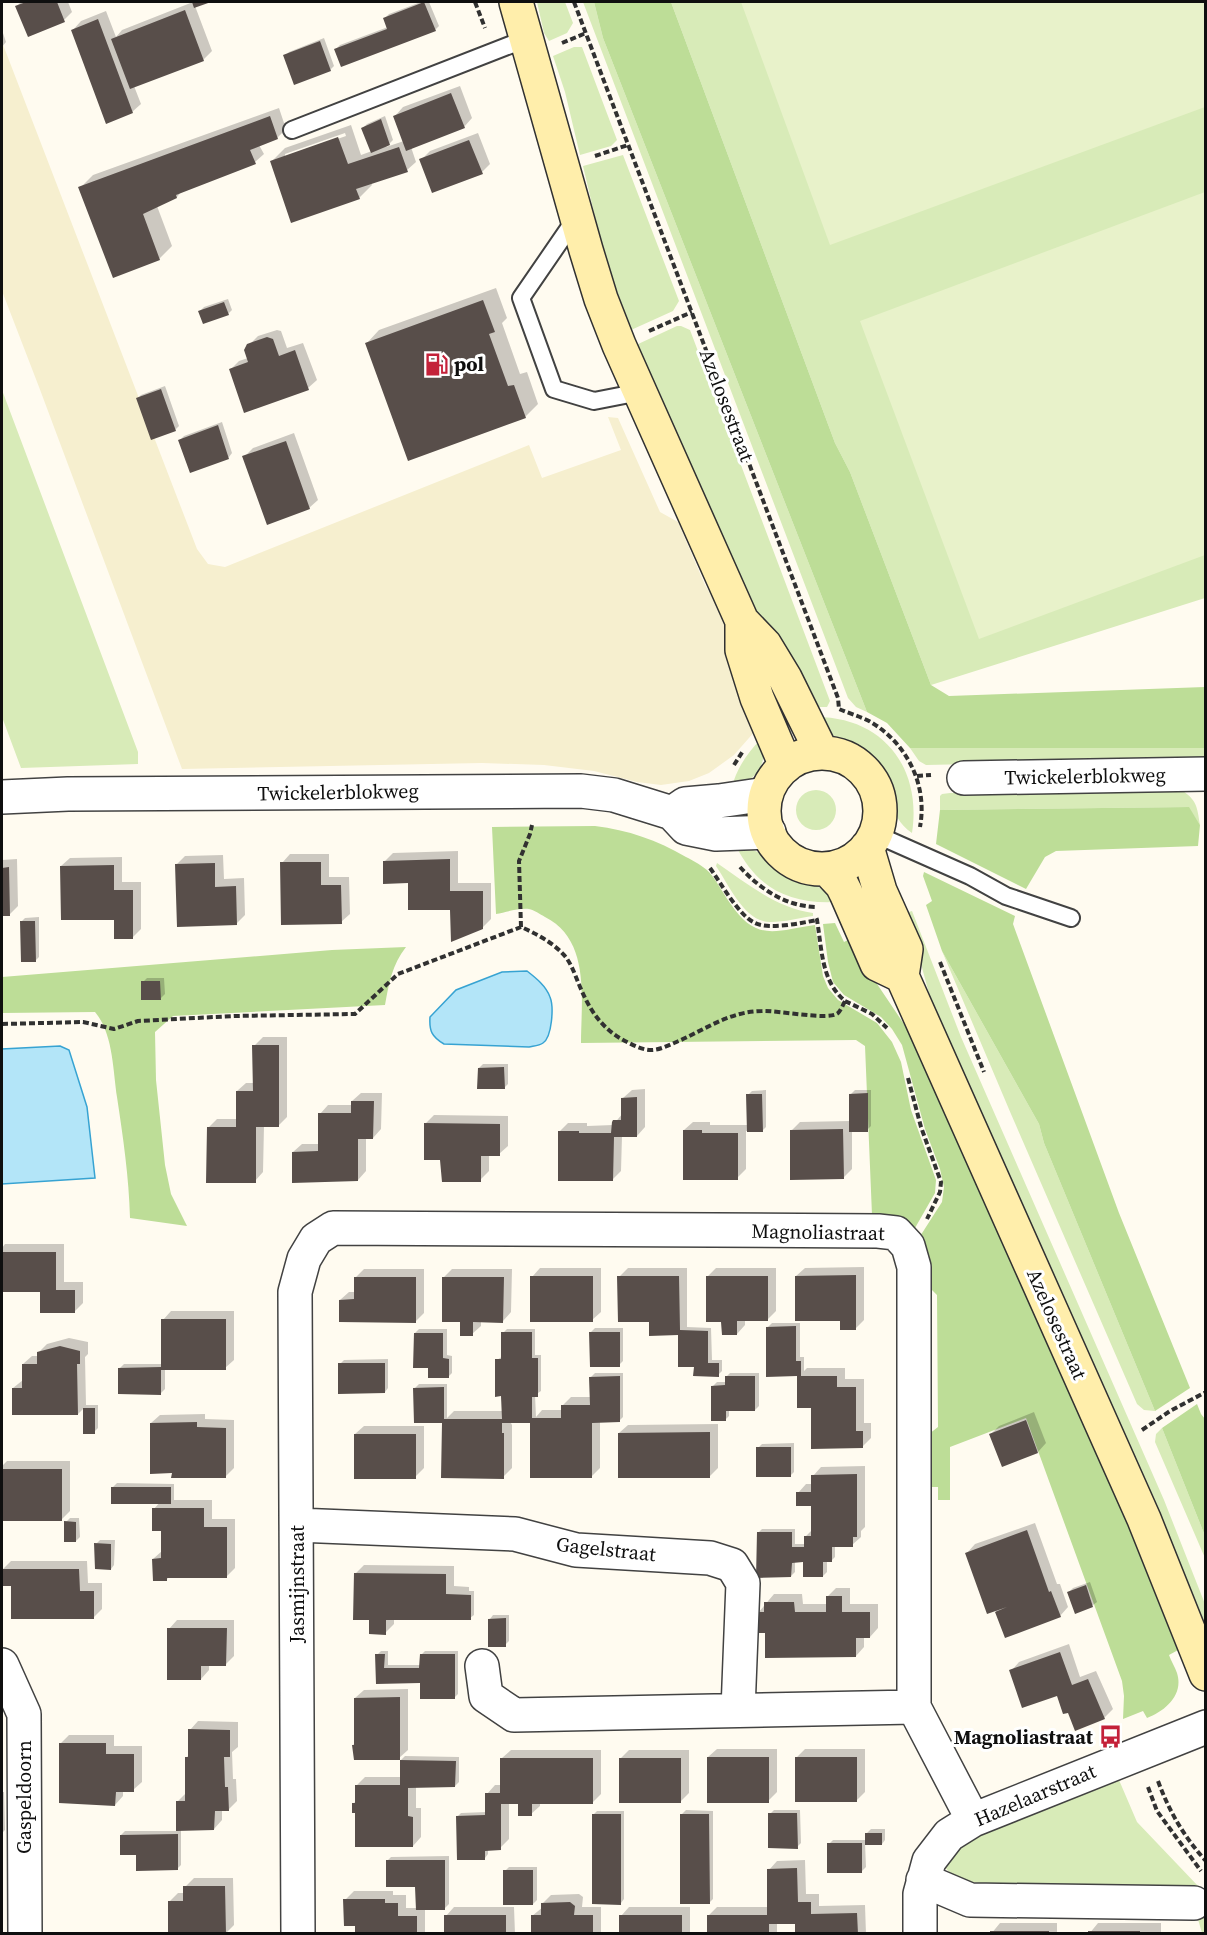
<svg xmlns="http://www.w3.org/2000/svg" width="1207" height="1935" font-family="'Source Serif 4',serif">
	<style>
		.farmland { fill: #f6efcf }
		.green { fill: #d8ebb8 }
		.forest { fill: #bddd97 }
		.pitch { fill: #e8f2ca }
		.water { fill: #b3e5f8; stroke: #37a3d2; stroke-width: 1.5 }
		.shadow { fill: #0003; fill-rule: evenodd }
		.building { fill: #584e4a }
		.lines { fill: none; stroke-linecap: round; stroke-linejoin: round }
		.lane-casing { stroke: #424242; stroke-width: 20 }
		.street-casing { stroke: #424242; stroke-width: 36 }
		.secondary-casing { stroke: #313131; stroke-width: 36 }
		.path { stroke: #313131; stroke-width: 4; stroke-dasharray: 6 3; stroke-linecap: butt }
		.lane { stroke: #fff; stroke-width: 16 }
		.street { stroke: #fff; stroke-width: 33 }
		.secondary { stroke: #ffeeab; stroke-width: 33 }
		.labels { text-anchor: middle; stroke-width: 6; stroke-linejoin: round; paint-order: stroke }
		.poi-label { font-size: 20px; font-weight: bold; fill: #0f0f0f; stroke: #fff; text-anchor: start }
		.street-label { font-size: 20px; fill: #0f0f0f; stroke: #fff }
	</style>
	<rect width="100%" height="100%" fill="#fffbf0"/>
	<path class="farmland" d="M2,42L197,549L208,564L225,567L529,445L542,478L621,450L608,417L618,418L660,512L678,522L705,585L715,602L728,632L756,730L734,755L709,773L689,781L661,785L637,782L594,771L544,765L482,763L182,769L39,387L2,291Z"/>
	<path class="green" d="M537,2H565L573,23L567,33L549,41L544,33Z
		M583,2H594L603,38L867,712L856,707L848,698Z
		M671,2H1205V598L931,685L850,472L835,443Z
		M574,47H582L617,140L611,146L580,155L565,92L553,56Z
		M623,155L679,301L673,311L631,330L604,255L583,166Z
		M677,326H681L690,330L830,701L827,707H812L758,617L744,588L636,345Z
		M2,390L138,752V764L21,768L2,717Z
		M816,717C884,717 922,769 912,833C885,814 896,791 878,767C868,754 853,749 840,740C830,734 823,726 816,717Z
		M761,739C770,768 753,780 731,790C736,770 746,754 761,739Z
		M910,748H1205L1206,759L926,765L919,761Z
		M1180,789C1197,800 1197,806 1200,825L1188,807L940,810V796L942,794L950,793Z
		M796 810a20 20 0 1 1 40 0a20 20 0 1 1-40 0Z
		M736,846C764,850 765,859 787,871C805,881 822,885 835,902C789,904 757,888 736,846Z
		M717,863C748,884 776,908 813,913V916C799,918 785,922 771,922C745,923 729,885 716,866Z
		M912,911L961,1037L1164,1500L1205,1604V1625L1140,1468L933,1008L915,942L902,914Z
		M942,951L1039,1124L1044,1143L1155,1411L1144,1410L1137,1404L1011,1114Z
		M1162,1428L1205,1536V1558L1155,1442L1156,1434Z
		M1119,1780L1137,1822L1198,1886L1205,1899V1933H1202L1195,1909L1142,1892L979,1883C963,1881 954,1879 944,1866L950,1844Z"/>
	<path class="forest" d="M594,2H671L835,443L850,472L931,685L949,696L1205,687V748H910L887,723L867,712L603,38Z
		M1189,807L1200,825L1198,846L1056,851L1045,857L1026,889L936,844L940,810Z
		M595,826C628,830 657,840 686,857C694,861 703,866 709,872C717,881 723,893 730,903C756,942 774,931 815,925L823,976L828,988L838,1000L877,1023L892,1042L901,1062L911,1110L936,1180L935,1193L911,1235L872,1215L865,1046L856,1040L581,1043C581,1000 591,940 545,917C540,914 534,910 529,909C519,908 506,912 496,914L492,827Z
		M924,872L1015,916L1013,924L1119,1213L1190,1388L1155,1411L1044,1143L1039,1124L942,951L926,905L932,901L923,876Z
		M835,923L844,942L852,938L871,975L908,1030L1135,1534L1180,1649L1169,1655C1171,1661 1175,1667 1177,1673C1184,1695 1165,1711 1147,1718L1143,1711L1123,1719L1124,1696L1122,1681L1026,1418L950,1447V1500H938V1487H929V1434L938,1427L937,1295L927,1285L917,1241L942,1202L944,1187L940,1169L925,1129L902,1045L892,1029L881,1017L844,995L833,982L828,962L823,924Z
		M406,947C392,965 389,983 385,1005L173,1016L155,1032L156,1080L165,1165L171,1194L187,1226L130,1218C129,1177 123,1137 117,1097C113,1070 113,1033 95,1012L2,1013V977L332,950Z
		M1197,1404L1201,1414L1205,1419V1536L1162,1428Z"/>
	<path class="pitch" d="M741,2H1205V107L830,245Z
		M1205,192V555L979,639L860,321Z"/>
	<path class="water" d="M527,971C536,978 546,986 550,997C554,1007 552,1037 543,1043C539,1046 533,1046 529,1047L444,1044C432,1037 429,1031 430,1017L456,990L502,972Z
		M60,1046L69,1050L87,1107L95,1178L2,1184V1049Z"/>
	<path class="shadow" d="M21,2H68L72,12L64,20L17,6Z
		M193,2H207L195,6L212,51L203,60L134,86L141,104L132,112L73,30L81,21L106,11L116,37L122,30Z
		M421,2H429L439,26L435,30L336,49L340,45L388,27L385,18L389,14Z
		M2,30L6,42L2,47Z
		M324,38L334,66L330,70L285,56L289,52Z
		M460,86L472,118L464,127L411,147L416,162L407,170L371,182L372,185L359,198L272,161L285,148L351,125L361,155L372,151L363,128L367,124L385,116L393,140L386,147L404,141L395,116L403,107ZM345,133L346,136L285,157V154Z
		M279,108L286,129L277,138L259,145L264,154L255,162L182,191L177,197L157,206L172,246L159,259L80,188L93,175Z
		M478,133L490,164L482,172L421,160L430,151Z
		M496,288L507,318L502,323L520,374L527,372L538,404L525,417L367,343L379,330Z
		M228,299L232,310L228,314L200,311L204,307Z
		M277,330L281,331L287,348L303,343L317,380L308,388L230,370L239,361L248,358L249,345L258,336Z
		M165,386L179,426L175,430L138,398L141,395Z
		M222,422L232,453L229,457L191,471L180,440L184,436Z
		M294,433L318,500L309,508L244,457L253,448Z
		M458,851V883H491V919L482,928L409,882L385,861L393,853Z
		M290,854H329V877H349L350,914L341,922L282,863Z
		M223,855L224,879L244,878L245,915L236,924L176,865L185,856Z
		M122,857V882H141V929L133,937L61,866L70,858Z
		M17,859L18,906L9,915H2V860Z
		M39,917V957L36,960L21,922L25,918Z
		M147,978H164L165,994L161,998L143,982Z
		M263,1037H287V1117L278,1126H264L263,1172L255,1181L208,1128L217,1119H237V1091L246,1083H254V1046Z
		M483,1064H508V1084L504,1088L479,1068Z
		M645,1089V1127L637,1136H622L621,1171L613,1179L560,1131L568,1123H587V1126L613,1125L623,1113V1098L632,1090Z
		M766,1090V1127L762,1131H746V1169L737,1178L684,1130L693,1122H710V1125H748V1095L752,1091Z
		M855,1090H871V1126L867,1130H852V1169L843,1178L791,1131L800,1122L850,1121L851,1094Z
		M361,1093H382L381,1129L373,1138H366V1171L358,1180L293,1152L302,1144H320V1114L328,1105H352V1101Z
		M434,1115L508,1116V1146L499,1154H489V1171L480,1180L441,1158L425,1124Z
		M5,1244H64V1282H83V1303L74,1312L41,1291H2V1248Z
		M864,1267V1320L855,1329L796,1276L805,1268Z
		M540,1268H601V1312L592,1320L532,1277Z
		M628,1268H687V1327L711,1328L712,1360H722V1371L718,1375L695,1366L679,1334L650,1320L619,1277Z
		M716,1268H776V1311L767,1320H745V1325L737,1334L723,1320L707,1277Z
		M364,1269H424V1313L416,1321L340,1300L349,1292H356V1277Z
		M452,1269H512L511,1312L503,1321H481V1326L472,1334L461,1321L444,1277Z
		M171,1311H234V1360L225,1368H165V1389L161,1393L120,1368L124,1364H163V1320Z
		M772,1323H800V1357H804V1371L807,1368H845V1379H864V1423H871V1438L862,1447L812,1406L798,1377L768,1327Z
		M595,1328H623V1361L619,1365L591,1332Z
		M419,1329H447V1355L452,1356V1373L448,1377L430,1366L415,1333Z
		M507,1329H535V1355H541V1391L535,1395L536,1417L542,1410H562V1406L571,1397H591V1377L595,1373H623V1417L619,1421H600V1468L592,1476L532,1421H510L512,1425V1468L503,1477L445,1421L415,1388L419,1384H447V1418L454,1411H503L497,1360L503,1356V1333Z
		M69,1338L88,1342V1354L85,1357L86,1405H98V1428L94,1432H84V1408L78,1414L13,1388L23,1380V1364L32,1356H39V1352L47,1344Z
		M388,1359V1388L385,1392L340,1364L344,1360Z
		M730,1373H759V1406L755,1410H729V1416L725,1420L713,1386L717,1382H726V1377Z
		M1034,1412L1046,1443L1038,1452L991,1434L999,1426Z
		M205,1414V1419L234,1420V1468L226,1476L173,1472L151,1423L160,1415Z
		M718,1424V1468L710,1476L619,1433L628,1425Z
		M364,1426H424V1468L415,1477L355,1434Z
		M794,1443V1472L790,1476L758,1448L762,1444Z
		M7,1461H70V1511L61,1520L2,1519V1466Z
		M865,1466V1527L861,1531V1537L852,1545H835V1557L831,1561H827V1572L823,1576L805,1561H795V1572L791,1576L758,1533L762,1529H795V1544H806V1536L813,1529V1505L798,1493L806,1484H813V1476L821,1467Z
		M117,1483L174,1484V1500H212V1519H235V1568L226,1577H169L166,1580L153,1559L162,1551V1530L154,1509L160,1502L113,1487Z
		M70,1518H79L80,1537L76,1541L66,1522Z
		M1035,1523L1057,1584H1060L1068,1607L1060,1616L1005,1636L995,1609L967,1553L975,1544Z
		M100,1540H115L114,1565L111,1569L96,1544Z
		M11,1561H87L88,1583H102V1609L94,1617L13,1584L2,1570Z
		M364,1565L454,1566V1586L469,1587V1591H474V1615L470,1618L394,1619V1624L385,1633L370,1618L355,1574Z
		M1090,1582L1097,1602L1093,1605L1076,1612L1069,1592L1073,1588Z
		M836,1588H850V1604H878V1628L870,1637H864V1647L856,1656L766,1631L758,1613L774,1594H802L803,1604H827V1597Z
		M493,1615H509V1641L505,1645L490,1619Z
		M177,1620H234V1656L226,1664H209V1670L201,1679L169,1629Z
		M1069,1644L1080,1677L1096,1671L1113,1709L1104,1718L1069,1711L1058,1694L1011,1671L1019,1662Z
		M381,1651H388V1665H421V1655L425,1651H458V1694L454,1698L421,1682H378L377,1655Z
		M408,1689V1750L399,1758L353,1745L355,1743V1698L364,1690Z
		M198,1721L238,1722V1747L232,1752L233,1779H236L237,1801L228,1810H222V1820L214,1829H181V1865L177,1869L137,1854L121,1835L125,1831H177V1802L186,1793V1758L189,1755L190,1730Z
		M69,1735H114V1746H142V1782L133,1790L123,1791V1796L115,1805L60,1744Z
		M717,1749H777V1792L768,1801L708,1757Z
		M805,1749H865V1792L857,1800L796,1758Z
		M511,1750H601V1794L592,1803H540V1806L531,1814L519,1803H509V1839L500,1848H488V1854L485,1858L457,1817L461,1813L487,1812V1794L495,1785H502V1758Z
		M629,1750H689V1793L681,1801L621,1758Z
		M405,1756L459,1757V1782L455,1786H416V1808H421V1837L413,1846L356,1811L354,1803L356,1801V1786L365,1777H401V1760Z
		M2,1792H4L5,1830L2,1833Z
		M686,1810L713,1811V1899L709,1903L682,1814Z
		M774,1810H800L801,1843L797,1847L770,1814Z
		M597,1811H624V1899L621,1903L593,1815Z
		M871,1829H885V1840L882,1844L865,1843L866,1867L862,1871L829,1844L833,1840H867V1833Z
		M449,1856V1904L445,1908H425V1934H356V1924L345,1900L354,1891H393V1895H406V1908H417V1885L387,1861L391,1857Z
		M805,1860L806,1894H819V1906L865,1905L866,1934H797L796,1923H777V1934H709L708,1916L717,1907H769V1870L777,1861Z
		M509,1867H537V1900L533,1904L505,1871Z
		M194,1878H233L234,1925L225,1934L170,1901L178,1893H185V1887Z
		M579,1894L583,1897L582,1907H601V1934H533L532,1916L543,1907V1903L551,1895Z
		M454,1907H514L515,1934H446V1916Z
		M629,1907H690V1934H621V1916Z
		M1000,1923H1057V1934H991Z
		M1098,1923H1161V1934H1089Z"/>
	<path class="building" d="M26,2H57L65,22L28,37L15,6Z
		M192,2H211L194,8Z
		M424,2L436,31L341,67L334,49L387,29L383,18Z
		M185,10L204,61L130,89L111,39Z
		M98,19L133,113L106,124L71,30Z
		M320,41L331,71L294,85L283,55Z
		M451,93L465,128L406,151L393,116Z
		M270,116L278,139L250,150L256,164L176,195L177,198L143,214L160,260L113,278L78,187Z
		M381,119L390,145L371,153L361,128Z
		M338,137L348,164L399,147L408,172L356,189L360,199L291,223L270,161Z
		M469,140L483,174L432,193L419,159Z
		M483,300L495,332L489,334L508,386L514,385L526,418L408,461L365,343Z
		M224,302L229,315L203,324L198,311Z
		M267,337L273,339L279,356L295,350L309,390L244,413L229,369L248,362L244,350L247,344Z
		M161,389L176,431L151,440L136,398Z
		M218,425L229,459L190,473L178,440Z
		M286,441L310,509L267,525L242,456Z
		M450,859V891H483V929L451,942L450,910H408V883L383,884V861Z
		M280,862H321V885H341L342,924L281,925Z
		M215,863V887L236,886L237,925L177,927L175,864Z
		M114,865V890H133V939H114V920H61L60,866Z
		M9,867L10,916H2V868Z
		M20,921H35L36,962H21Z
		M141,981H160L161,1000H141Z
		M252,1045H279V1127H256V1183H206L207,1127H236V1091H253Z
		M504,1067L505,1089H477L478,1068Z
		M868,1093V1132H849V1094Z
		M746,1094H762L763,1132H747Z
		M637,1097V1137H614L613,1181H558V1131H579V1133H611L612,1122L613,1120H621V1098Z
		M351,1101H374L373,1139H358V1181L292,1183V1152L318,1151V1113H351Z
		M424,1123L500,1124V1156H481V1182H442L440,1160H424Z
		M843,1129L844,1179L790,1180V1130Z
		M683,1130H702V1133H738V1180H683Z
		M2,1252H56V1290H75V1313H40V1292H2Z
		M856,1275V1330H840V1321H795V1276Z
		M530,1276H593V1322H530Z
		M617,1276H679L680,1330L708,1331V1363H719V1377L693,1376L694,1367H678V1335L649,1336V1322H618Z
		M706,1276H768V1321H737V1335H722L721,1322H706Z
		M354,1277H416V1323L339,1322V1300L354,1299Z
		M442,1277H504L503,1323L473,1322V1336H460V1322H442Z
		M161,1319H226V1370H161V1395L118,1394V1368L161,1367Z
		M796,1326V1361H801V1376H837V1387H856V1431H863V1448L811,1449V1408H797V1376L766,1377V1327Z
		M501,1332H532V1358H538V1397H532V1418H561V1405H590L589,1377L620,1376V1422L592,1423V1478H530V1423H502V1433H504V1479L441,1478L442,1423H414L413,1388L444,1387V1419H502L501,1396L495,1397V1359H501Z
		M589,1332H620V1367H590Z
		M414,1333H443V1358L449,1359V1378H428V1368H413Z
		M60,1346L80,1351V1364H77L78,1415H12V1388H22V1364H37V1352Z
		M338,1363H385V1393L338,1394Z
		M725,1376H755V1411H726V1421H711V1386L725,1385Z
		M83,1408H95V1434H83Z
		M1026,1420L1038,1453L1002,1467L989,1434Z
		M197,1422V1427L226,1428V1478H171L172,1473L150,1474V1423Z
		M710,1432V1478H618V1433Z
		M354,1434H416V1479H354Z
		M756,1447H791V1477H756Z
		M2,1469H62V1521H2Z
		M857,1474V1537H853V1547H832V1562H823V1577H803V1562L792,1563L791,1577L756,1578L757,1532H792V1547H804V1536H811V1506H796V1492H811V1475Z
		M111,1487H171V1504H111Z
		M152,1508H204V1527H227V1578H167V1581H153L152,1559L161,1558V1531H152Z
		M64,1521L76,1522V1542H64Z
		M1027,1530L1049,1592L1051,1591L1061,1617L1005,1638L995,1612L1007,1607L987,1614L965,1553Z
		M94,1543L111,1544V1570L95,1569Z
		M2,1569H79L80,1591H94V1619H11V1586H2Z
		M354,1573L446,1574V1594L471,1595V1620H386V1635L369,1634V1620H353Z
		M1086,1585L1093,1607L1075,1614L1067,1592Z
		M826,1596H842V1612H870V1638H856V1657L765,1658V1633H756V1612H764V1602H794L795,1612H826Z
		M506,1618V1647H488V1619Z
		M167,1628H227L226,1666H201V1680H167Z
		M1060,1652L1072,1685L1088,1679L1105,1719L1075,1731L1068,1713L1063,1714L1057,1696L1022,1708L1009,1670Z
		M375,1654H385L384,1668H419L420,1654H455V1699H420V1683L376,1684Z
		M400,1697V1760H354L352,1745H354V1698Z
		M188,1729L230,1730V1757H224L225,1787H228L229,1811H215L214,1830L176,1831V1801H185V1757H188Z
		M59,1743H106V1754H134V1792H116L115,1806L59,1803Z
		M707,1757H769V1803H707Z
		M795,1757H857V1802H795Z
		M500,1758H593V1804H532V1816H518V1804H501V1850L485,1851V1860H457L456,1816L485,1815V1793H500Z
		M619,1758H681V1803H619Z
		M400,1760L456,1761L455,1787L408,1788V1816L413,1817V1847H355V1813H352V1803H355V1785H400Z
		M768,1813H797L798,1849L768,1848Z
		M592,1814H621V1905L592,1904Z
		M680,1814H709L710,1904H680Z
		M865,1833H882V1845H865Z
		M178,1834V1870L136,1871V1855H120V1835Z
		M827,1843H862V1873H827Z
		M386,1860H445V1910H416L415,1887H386Z
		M797,1868L798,1902H811V1914L857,1913L858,1934H795V1924H769V1934H707V1915H767V1869Z
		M503,1870H533V1905H503Z
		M183,1886H225L226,1934H168V1901H183Z
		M343,1899H385V1903H398V1916H417V1934H355V1926H344Z
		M570,1902L575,1906L574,1915H593V1934H531V1915H541V1903Z
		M444,1915H506V1934H444Z
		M619,1915H682V1934H619Z
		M990,1931H1049V1934H990Z
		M1088,1931H1140V1934H1088Z"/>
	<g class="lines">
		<defs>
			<path id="lane" d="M292,130L528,38
				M576,218L521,298L554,389L594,401L640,392
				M875,834L970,876L1006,896L1071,918"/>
			<path id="street" d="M964,778L1206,774
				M2,797L68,794L581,791L614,795L672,813L686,828L716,834L769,832
				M672,813L685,804L719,801L766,794
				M297,1525L515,1534L576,1550L710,1558L732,1565L743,1583L738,1710
				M2,1665L24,1714L25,1934
				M482,1666L486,1696L514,1715L914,1707
				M923,1880L970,1900L1194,1903
				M298,1934L295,1292L304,1259L316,1239L333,1228L878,1231L896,1233L908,1246L914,1267V1707L973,1820
				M920,1934V1894L929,1861L949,1835L973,1820L1206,1727"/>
			<path id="secondary" d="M516,2L586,250L601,299L619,345L742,621L765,645L785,678L822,753
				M742,621V650L757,698L786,766
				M764 811a58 58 0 1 1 116 0a58 58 0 1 1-116 0Z
				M867,847L880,891L906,949L902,976L1144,1519L1206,1674
				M827,869L842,885L846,893L877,964L902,976"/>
		</defs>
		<use href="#lane" class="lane-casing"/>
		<use href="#street" class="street-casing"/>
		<use href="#secondary" class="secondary-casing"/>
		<path class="path" d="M475,2L485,28
			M574,2L838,698L839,709C848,713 859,716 869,721C906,742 928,784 920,827
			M562,43L586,33
			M595,156L628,145
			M649,331L692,312
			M734,765L743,751
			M917,776L931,775
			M740,867C760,889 785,906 816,907
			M710,868C721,883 739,916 755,923C770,930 801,923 817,920
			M521,927L519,861L530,834L532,825
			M940,962L984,1072
			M845,1001L872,1014L887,1028
			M2,1024L83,1022L114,1029L138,1021L234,1016L355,1014L398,974L521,927C535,933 552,942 563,954C570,961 574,972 578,982C588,1007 600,1028 625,1041C633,1045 642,1050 651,1050C661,1050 671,1044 681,1040C707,1028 732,1011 762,1011C777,1010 829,1021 838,1013C841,1010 843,1005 845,1001C821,981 822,949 817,920L821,919
			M908,1078L921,1127L941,1182L940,1192L927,1219
			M1142,1430L1170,1411L1206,1392
			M1158,1781C1169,1811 1184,1837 1206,1861
			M1148,1787L1157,1811L1201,1871"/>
		<use href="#lane" class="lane"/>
		<use href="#street" class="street"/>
		<use href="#secondary" class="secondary"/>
	</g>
	<defs>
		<symbol id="fuel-bare" viewBox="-9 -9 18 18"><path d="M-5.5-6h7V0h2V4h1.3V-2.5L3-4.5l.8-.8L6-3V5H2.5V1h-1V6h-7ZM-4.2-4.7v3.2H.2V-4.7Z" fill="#c42139" stroke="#fff" stroke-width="2.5" paint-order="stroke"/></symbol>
		<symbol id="bus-bare" viewBox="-9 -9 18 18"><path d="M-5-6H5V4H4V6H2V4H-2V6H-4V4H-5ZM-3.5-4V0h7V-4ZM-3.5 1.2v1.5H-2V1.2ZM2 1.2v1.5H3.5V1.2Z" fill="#c42139" stroke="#fff" stroke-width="2.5" paint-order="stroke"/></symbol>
	</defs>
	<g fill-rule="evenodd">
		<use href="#fuel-bare" x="420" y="348" width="33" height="33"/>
		<use href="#bus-bare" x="1094" y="1720" width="33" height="33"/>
	</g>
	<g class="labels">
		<g class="poi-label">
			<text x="454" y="371">pol</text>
			<text x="1093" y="1744" text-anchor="end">Magnoliastraat</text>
		</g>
		<g class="street-label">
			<text transform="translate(727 405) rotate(69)" y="7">Azelosestraat</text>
			<text transform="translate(1085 776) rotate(-1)" y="7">Twickelerblokweg</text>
			<text transform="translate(338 792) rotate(-1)" y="7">Twickelerblokweg</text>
			<text transform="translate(818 1232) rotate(1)" y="7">Magnoliastraat</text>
			<text transform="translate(1057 1324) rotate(66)" y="7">Azelosestraat</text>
			<text transform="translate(606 1549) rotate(6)" y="7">Gagelstraat</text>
			<text transform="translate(297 1584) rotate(-90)" y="7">Jasmijnstraat</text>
			<text transform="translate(1035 1795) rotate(-23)" y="7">Hazelaarstraat</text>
			<text transform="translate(24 1797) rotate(-90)" y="7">Gaspeldoorn</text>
		</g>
	</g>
	<rect width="1207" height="1935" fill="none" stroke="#0f0f0f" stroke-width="6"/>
</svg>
